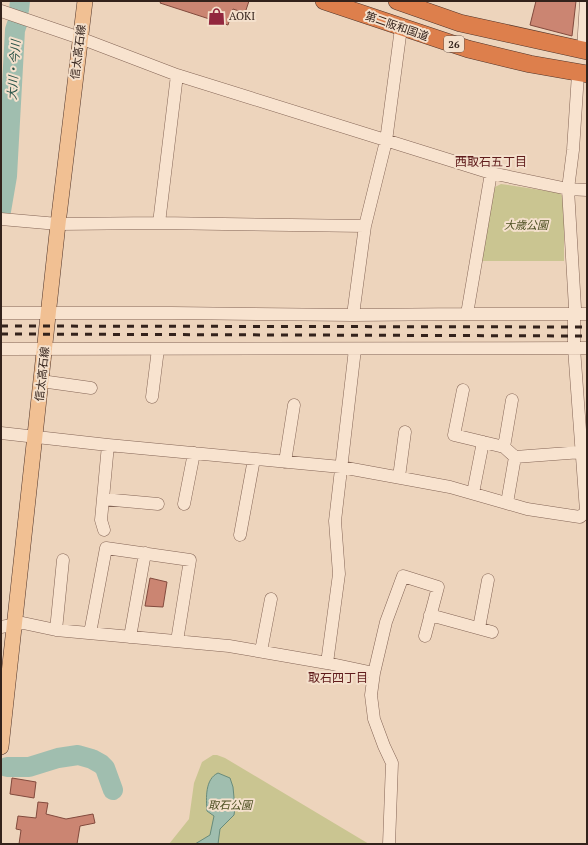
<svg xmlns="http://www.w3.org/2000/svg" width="588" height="845" font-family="'PT Serif','Noto Sans JP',serif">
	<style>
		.green { fill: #cac591 }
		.water { fill: #a0beaf; stroke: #688b7b }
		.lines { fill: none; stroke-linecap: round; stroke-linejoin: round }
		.river { stroke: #a0beaf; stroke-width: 20 }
		.building { fill: #cb8572; stroke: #824a3d }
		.minor-casing { stroke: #846556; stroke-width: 13 }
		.major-casing { stroke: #51352b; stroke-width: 16 }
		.highway-casing { stroke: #51352b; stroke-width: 18 }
		.minor { stroke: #f8e3cf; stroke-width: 12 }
		.major { stroke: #f1c093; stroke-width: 15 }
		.highway { stroke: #dd7f4c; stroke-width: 17 }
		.rail { stroke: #33221b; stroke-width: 3; stroke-dasharray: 7 7; stroke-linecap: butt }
		.labels { text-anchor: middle; stroke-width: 4; stroke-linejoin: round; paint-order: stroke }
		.shield { fill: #f4e0cc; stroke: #6d5b50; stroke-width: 1 }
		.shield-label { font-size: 10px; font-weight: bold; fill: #33221b }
		.poi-label { font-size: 11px; fill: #33221b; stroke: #f4e0cc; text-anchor: start }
		.street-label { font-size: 11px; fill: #33221b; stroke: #f4e0cc }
		.park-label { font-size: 11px; font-style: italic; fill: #4d4f22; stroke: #f4e0cc }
		.water-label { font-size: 12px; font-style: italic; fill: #2a5348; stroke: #f4e0cc }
		.neighbourhood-label { font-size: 12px; fill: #5f1b1b; stroke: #f4e0cc }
	</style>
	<rect width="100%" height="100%" fill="#edd4bc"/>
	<path class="green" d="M501,184L560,193L564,199V261H481L495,187Z
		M213,755H217L225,758L369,844H169L189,819L194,783L202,762Z"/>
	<path class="water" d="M218,773L230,778L233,787L235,808L234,815L220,829L218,844H195L210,835L214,816L207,811C206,798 205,779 218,773Z"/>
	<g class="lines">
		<path class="river" d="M19,10L20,1
			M1,211L7,176L15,30L17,24
			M7,767H29L58,758L78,755L92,759L101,764L105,768L113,790"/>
	</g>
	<path class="building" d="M161,1H249L245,13L233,9L228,25L160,3Z
		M536,1H576L572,36L530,25Z
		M150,578L167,582L163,607L145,606Z
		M12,778L36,782L34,798L10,794Z
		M38,802L48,803L46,814L66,819L93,814L95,823L80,826L77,844H19L21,830L16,829L18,816L36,818Z"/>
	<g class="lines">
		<defs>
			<path id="minor" d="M1,11L80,38L177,75L491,173L568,189L587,190
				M583,50L586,1
				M578,74L573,150L568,189L575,308L574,314V348L586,511
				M1,219L58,224L159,223L365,226
				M159,223L177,75
				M1,313H172L353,315L467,314H587
				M467,314L491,173
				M353,315L365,226L386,141L401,28
				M1,349L587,348
				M41,381L91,388
				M463,390L454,435L504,447L512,400
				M152,397L158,349
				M1,433L108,445L341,467L450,487L527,509L580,517L587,511
				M504,447L515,457L582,452
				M285,462L294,405
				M399,477L405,432
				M473,493L483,442
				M103,499L158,504
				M507,503L515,457
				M184,504L194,453
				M104,530L101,520L108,445
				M240,535L254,459
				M430,615L492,632
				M1,627L23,623L56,630L229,646L327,663L374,673
				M479,628L488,580
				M56,630L63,560
				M90,633L106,548L190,560L177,641
				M130,637L145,553
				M261,651L271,599
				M327,663L339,574L335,521L355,349
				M389,844L392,763L384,746L374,719L371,695L374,673L386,622L403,576L438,587L425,636"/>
			<path id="major" d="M1,747L58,224L85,1"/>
			<path id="highway" d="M324,1L468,49L530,64L587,74
				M397,1L460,23L587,51"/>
		</defs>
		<use href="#minor" class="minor-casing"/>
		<use href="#major" class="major-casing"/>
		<use href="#highway" class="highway-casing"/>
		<use href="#minor" class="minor"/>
		<use href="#major" class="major"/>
		<use href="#highway" class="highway"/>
		<path class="rail" d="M1,326L587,327
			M1,334L587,336"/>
	</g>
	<defs>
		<symbol id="shop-bare" viewBox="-9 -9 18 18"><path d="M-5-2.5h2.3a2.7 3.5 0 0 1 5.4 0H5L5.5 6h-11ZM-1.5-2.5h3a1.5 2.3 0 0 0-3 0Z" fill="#92273e" stroke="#f4e0cc" stroke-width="2.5" paint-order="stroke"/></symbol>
	</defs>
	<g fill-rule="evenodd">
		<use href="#shop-bare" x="204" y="4" width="25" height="25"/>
	</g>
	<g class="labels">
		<rect class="shield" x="444" y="36" width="20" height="16" rx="3"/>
		<g class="shield-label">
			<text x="454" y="48">26</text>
		</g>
		<g class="poi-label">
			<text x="229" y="20">AOKI</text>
		</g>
		<g class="street-label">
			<text transform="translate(397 26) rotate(19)" y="4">第二阪和国道</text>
			<text transform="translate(78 52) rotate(-83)" y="4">信太高石線</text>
			<text transform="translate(42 374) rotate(-84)" y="4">信太高石線</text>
		</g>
		<g class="park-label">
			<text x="526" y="229">大歳公園</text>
			<text x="230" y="809">取石公園</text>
		</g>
		<g class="water-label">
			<text transform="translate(14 70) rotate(-86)" y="4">大川・今川</text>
		</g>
		<g class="neighbourhood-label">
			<text x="491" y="166">西取石五丁目</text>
			<text x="338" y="682">取石四丁目</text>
		</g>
	</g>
	<rect width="588" height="845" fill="none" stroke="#33221b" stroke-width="4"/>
</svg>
